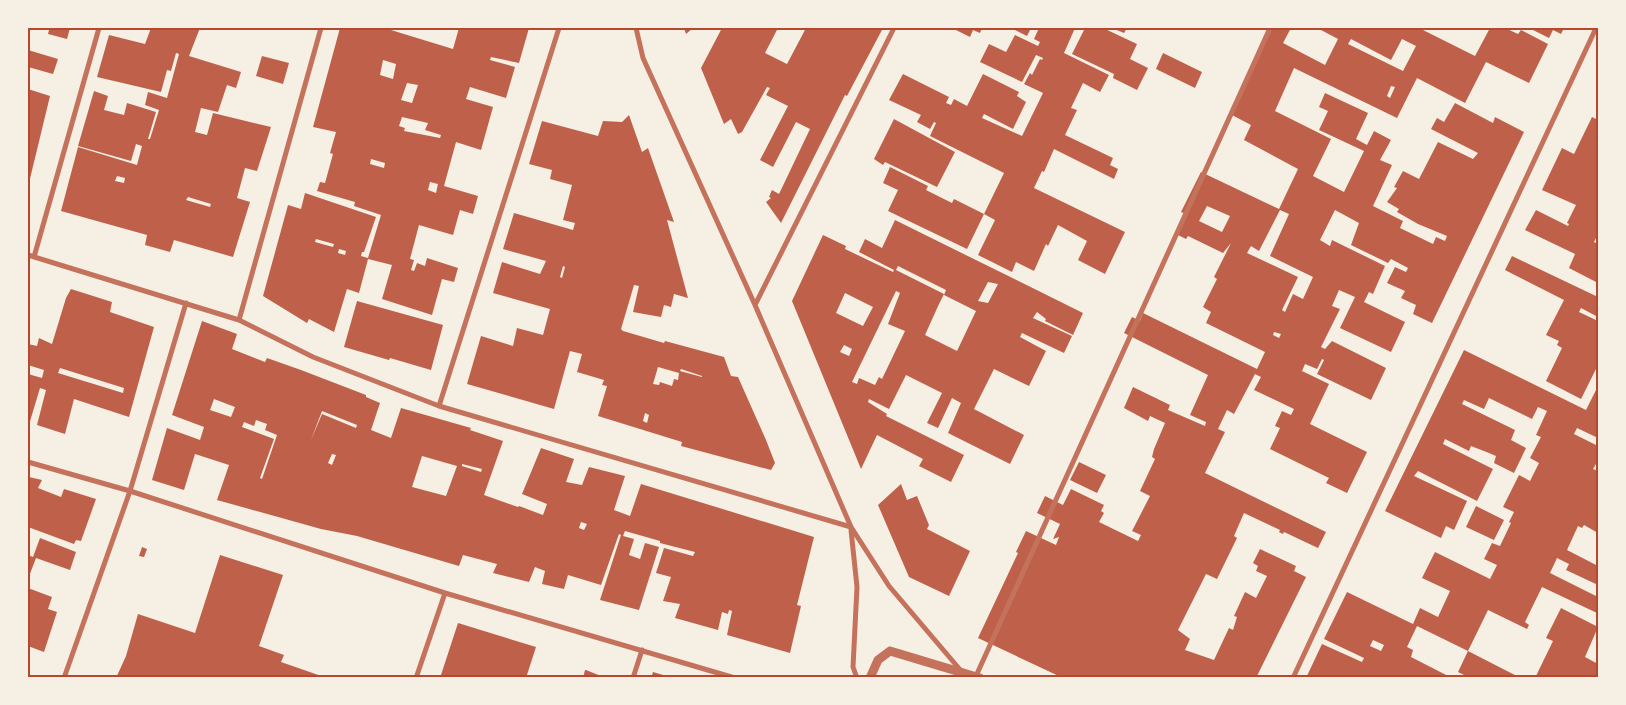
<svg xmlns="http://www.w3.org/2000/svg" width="1626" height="705" font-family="Karla,sans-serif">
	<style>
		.building { fill: #bf614a; fill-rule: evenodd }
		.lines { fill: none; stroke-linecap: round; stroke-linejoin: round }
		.minor { stroke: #c5725c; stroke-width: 5 }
		.tertiary { stroke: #c5725c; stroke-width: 9 }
		.neatline { fill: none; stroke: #b5482f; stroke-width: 2 }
	</style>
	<rect width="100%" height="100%" fill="#f6efe4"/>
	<path class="building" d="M43,28H70L67,39L48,34L49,30Z
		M151,28H200L189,56L241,72L236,88L227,85L218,112L201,108L195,132L207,135L213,113L271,127L257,171L245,168L237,198L250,202L233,257L174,240L170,252L145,245L147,235L61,211L78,147L137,165L142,146L136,144L131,161L78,146L94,91L108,96L104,110L124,115L127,103L156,112L148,139H150L159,110L145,105L148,92L167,98L179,54L176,53L171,71L167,70L161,92L97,77L109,35L145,44ZM117,176L125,178L124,183L115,181ZM188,197L211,204L210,207L186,200Z
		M340,28H392L391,30L453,49L459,28H529L519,63L491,57L490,60L515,67L506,98L470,87L466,99L493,107L481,150L456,142L444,186L478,196L473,214L460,210L453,235L419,225L410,259L414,260L411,270L414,271L417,263L425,266L427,258L458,268L454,282L442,279L432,315L382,299L392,265L368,259L359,293L347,289L334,332L309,319L307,323L263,296L288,205L301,209L305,193L376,217L364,252H362L361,256L368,258L381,215L354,206L355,202L317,191L320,182L325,183L333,154L330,153L336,132L313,127ZM383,60L396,64L393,79L380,75ZM407,83L418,85L412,103L401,100ZM402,117L428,123L425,130L441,135L440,138L404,131L405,128L399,126ZM371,159L385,163L384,168L370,164ZM430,182L438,184L436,193L428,190ZM316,239L334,244L333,247L315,242ZM339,249L346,251L345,255L338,253Z
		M684,28H693L686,34Z
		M722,28H778L765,53L787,64L806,28H883L847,96L845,95L781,223L766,202L771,198L769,197L772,190L779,194L810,129L796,122L773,167L760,160L788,106L766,95L770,88L767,87L742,132L738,134L731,119L724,124L701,68Z
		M952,28H982L980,33L973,30L970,37Z
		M1011,28H1031L1027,36Z
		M1039,28H1075L1064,53L1109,75L1100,92L1083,83L1071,108L1077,110L1065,135L1113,158L1110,165L1118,169L1114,179L1054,149L1044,172L1042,171L1034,188L1125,232L1105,274L1078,260L1087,241L1058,225L1048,246L1046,244L1034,271L1016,262L1012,272L978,255L995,220L984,214L1004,173L930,136L936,123L934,122L930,129L917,122L921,115L889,100L903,74L949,97L946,103L951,105L954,99L967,106L983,74L1019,92L1017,96L1026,102L1013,129L984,114L982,118L1022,136L1043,93L1024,84L1030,73L1032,75L1040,59L1042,60L1043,58L1036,55L1022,82L980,62L989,44L1006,52L1015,35L1038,46L1040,42L1034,39Z
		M1085,28H1103L1137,44L1130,59L1148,68L1137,90L1113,78L1114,74L1072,54Z
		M1112,28H1127L1124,33Z
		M1272,28H1291L1283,43L1325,65L1338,39L1321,30L1322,28H1424L1423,30L1475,56L1490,28H1505L1518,34L1521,30L1548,44L1529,83L1486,62L1465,103L1417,78L1397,118L1294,68L1275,111L1331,139L1313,176L1344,192L1364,151L1319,130L1328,111L1319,107L1325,93L1368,113L1356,139L1367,145L1374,131L1391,140L1380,160L1392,165L1373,206L1403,221L1400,228L1433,244L1436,237L1445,241L1447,236L1418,224L1397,212L1399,209L1387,202L1397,188L1394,187L1403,171L1419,179L1438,142L1473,159L1478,153L1431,129L1437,118L1444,122L1455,103L1493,123L1495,117L1524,132L1432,323L1413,314L1416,305L1401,298L1405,291L1387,283L1395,267L1406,272L1408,268L1391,259L1388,263L1351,245L1359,223L1335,210L1320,240L1330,246L1332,240L1385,266L1373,294L1369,292L1364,302L1405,322L1391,352L1340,328L1355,297L1339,290L1332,306L1340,309L1321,347L1325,349L1332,341L1386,368L1371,400L1317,374L1324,360L1322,359L1317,369L1305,364L1302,371L1329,384L1310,424L1367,452L1347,493L1326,483L1329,478L1270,449L1280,428L1275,426L1282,411L1291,415L1294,409L1254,390L1261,377L1255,374L1234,414L1227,410L1218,429L1225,432L1205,473L1326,532L1318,548L1284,532L1283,534L1279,532L1280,530L1244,513L1234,536L1237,538L1217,579L1206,574L1178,630L1190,639L1185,650L1214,660L1229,628L1233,630L1237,617L1234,616L1245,592L1256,598L1267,576L1256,571L1258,566L1253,563L1260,549L1296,566L1294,571L1306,577L1256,678H1063L978,638L1018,553L1016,552L1026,531L1056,545L1059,537L1053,539L1060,524L1037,513L1045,496L1063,505L1071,489L1104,505L1101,511L1104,513L1099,522L1138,541L1141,535L1132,531L1150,496L1140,491L1155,459L1152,457L1154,449L1165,423L1150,416L1148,421L1124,408L1133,387L1170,405L1168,410L1205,426L1206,422L1190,415L1208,375L1124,333L1132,317L1140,321L1143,313L1257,369L1265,352L1206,323L1211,312L1203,307L1217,279L1214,277L1231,243L1223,253L1188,236L1186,239L1176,234L1186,214L1181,212L1201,172L1279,209L1298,169L1244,140L1251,125L1232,115ZM1351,39L1391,60L1402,39L1416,46L1403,71L1348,44ZM1391,86L1395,87L1390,98L1387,96ZM1207,206L1230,216L1222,232L1199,221ZM1280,210L1289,214L1270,256L1313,277L1303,299L1293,294L1285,312L1282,310L1298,277L1247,253L1251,246L1259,251ZM1274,332L1281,334L1279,338L1273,335Z
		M1529,28H1564L1561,34L1553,30L1549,38Z
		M28,50L58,59L53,74L28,67Z
		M1163,53L1202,72L1195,88L1156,69Z
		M262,56L289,63L283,84L256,76Z
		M28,89L50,96L28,187Z
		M629,115L642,152L648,148L674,222L667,220L688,298L674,294L671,307L664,305L661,317L633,312L639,286L634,285L621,329L623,331L664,343L665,341L724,357L731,376L738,377L766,440L775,463L771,470L681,446L682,442L598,416L607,386L602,385L604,380L577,372L582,354L570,351L554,409L467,384L481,336L513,346L517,328L543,335L550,309L493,293L502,262L540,274L546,261L503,249L514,213L573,230L575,223L563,220L572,185L550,179L552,170L529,164L542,121L598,136L603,121L622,122ZM563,266L565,267L562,278L560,277ZM658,367L679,373L678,380L674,379L672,386L660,382L659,385L653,384ZM681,369L702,376V377L680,371ZM645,413L649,415L647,423L643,421Z
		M1592,117L1598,120V237L1597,236L1594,242L1598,244V283L1569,268L1575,254L1525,230L1536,210L1568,226L1569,224L1567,223L1576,205L1542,190L1562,148L1574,154Z
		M894,119L955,152L937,187L885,162L883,165L874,159Z
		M890,167L928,186L926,190L952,203L954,199L984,214L967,249L888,211L898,190L883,183Z
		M895,220L1083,313L1073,335L1045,321L1046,319L1037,312L1033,318L1072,336L1064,353L1022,333L1020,337L1046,351L1029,386L994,369L974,409L1024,435L1010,464L948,433L961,403L952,398L938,428L927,423L942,393L906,375L889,409L869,399L868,402L887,414L886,416L964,455L951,482L919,466L923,459L877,435L861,469L792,301L823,235L846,246L845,249L893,272L894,270L859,252L865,239L882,248ZM898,266L946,290L944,295L976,311L957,351L925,335L939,304L944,294L896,270ZM988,282L998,284L988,303L978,301ZM896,291L900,293L888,324L905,331L882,379L879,377L875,385L859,378L857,384L852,382ZM845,293L873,307L863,326L836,313ZM844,345L852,349L849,356L840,352Z
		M1512,256L1598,297V317L1581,308L1579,312L1598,321V365L1581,399L1546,381L1562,348L1557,345L1559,341L1546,335L1564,300L1505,270Z
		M71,289L112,302L110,312L154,327L129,417L74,399L65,434L37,425L46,390L40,388L28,428V374L42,378L44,370L28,365V344L37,346L39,338L52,344L66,298ZM60,368L124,388L123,393L58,373Z
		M357,301L443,325L431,370L390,358L389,360L344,347Z
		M202,321L237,334L232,349L265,362L267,358L301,370L366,395V397L380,403L371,430L391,438L401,408L471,428L470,430L503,441L484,495L518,507L519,506L543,515L547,504L522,494L541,448L574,459L566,482L582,485L589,467L625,476L614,510L630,516L641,484L814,537L797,605L801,606L790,653L727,635L732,611L729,610L728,614L722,612L718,630L675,618L680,604L663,601L671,577L656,573L664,548L693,556L695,552L660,543V541L625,531L623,536L634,539L629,555L640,559L645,543L659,547L639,610L600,600L621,535L619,534L601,585L568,575L564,589L542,584L545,571L535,567L529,582L493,573L497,564L463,555L459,566L357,536L321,529L217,500L229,465L195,454L184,490L152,480L167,428L200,440L204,427L172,415ZM214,399L235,407L231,417L210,410ZM322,411L357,425L356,428L322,414L311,440ZM256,420L267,424L265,430L277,435L262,479L260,478L274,439L242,427L244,422L254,426ZM332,454L336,455L332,465L328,463ZM422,456L457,466L446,496L412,487ZM462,464L482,469L481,472L462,466ZM581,522L587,524L584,530L579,528Z
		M1464,350L1586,410L1598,386V438L1577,428L1574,434L1598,446V465L1596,464L1593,469L1598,471V533L1584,525L1582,528L1578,526L1567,550L1598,566V585L1566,570L1569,564L1557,558L1550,573L1598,597V610L1597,613L1542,587L1525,622L1529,625L1527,629L1488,610L1468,651L1417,626L1407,647L1413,650L1411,657L1452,678H1413L1407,675L1406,678H1306L1322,644L1362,662L1364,658L1324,639L1347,592L1413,624L1420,608L1438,617L1450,591L1422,578L1435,552L1490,579L1497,565L1484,559L1492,543L1500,546L1511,523L1509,522L1514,512L1503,507L1519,475L1530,481L1539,463L1530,458L1541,437L1536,435L1547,411L1538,407L1532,419L1489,398L1484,409L1464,400L1462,404L1515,430L1511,440L1526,448L1514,473L1494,463L1496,456L1489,453L1471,446L1469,451L1445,439L1443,444L1493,469L1477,501L1418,471L1414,476L1467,501L1454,530L1446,526L1441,538L1385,511ZM1373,640L1384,645L1381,651L1370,646Z
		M1079,462L1106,475L1097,493L1070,480Z
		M29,477L42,480L38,488L61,497L64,489L96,499L81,541L76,540L74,544L28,527Z
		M901,484L907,500L917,496L929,525L927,529L970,551L949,596L909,577L878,505Z
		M1476,506L1504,520L1494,540L1466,527Z
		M40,538L76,552L70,570L36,558L28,579V555L33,557Z
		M142,547L147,549L144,557L139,556Z
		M220,555L283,575L259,646L284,655L281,662L327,678H116L126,656L138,614L195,633Z
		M28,588L52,597L48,609L57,612L44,652L28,646Z
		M1561,608L1598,627L1585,657L1598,664V678H1535L1553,641L1546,638Z
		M458,623L536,647L526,678H440Z
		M1468,651L1507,671L1521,678H1470L1458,672Z
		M585,670H586L606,678H583Z
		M653,672L670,677V678H651Z"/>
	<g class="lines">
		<path class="minor" d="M636,28L643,58L755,305L851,527L889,586L962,672
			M28,255L239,320L313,357L439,406L851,527
			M34,257L99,28
			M755,305L894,28
			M239,320L321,28
			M439,406L559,28
			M28,462L130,491L445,593L735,678
			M851,530L857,587L853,667L857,678
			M976,676L1270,28
			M64,678L130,491L186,303
			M416,678L445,593
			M633,678L642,650
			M1293,678L1596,28"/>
		<path class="tertiary" d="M870,678L878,660L890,651L980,678"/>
	</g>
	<rect width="1626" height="705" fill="none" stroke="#f6efe4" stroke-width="58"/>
	<rect x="29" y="29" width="1568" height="647" class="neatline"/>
</svg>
